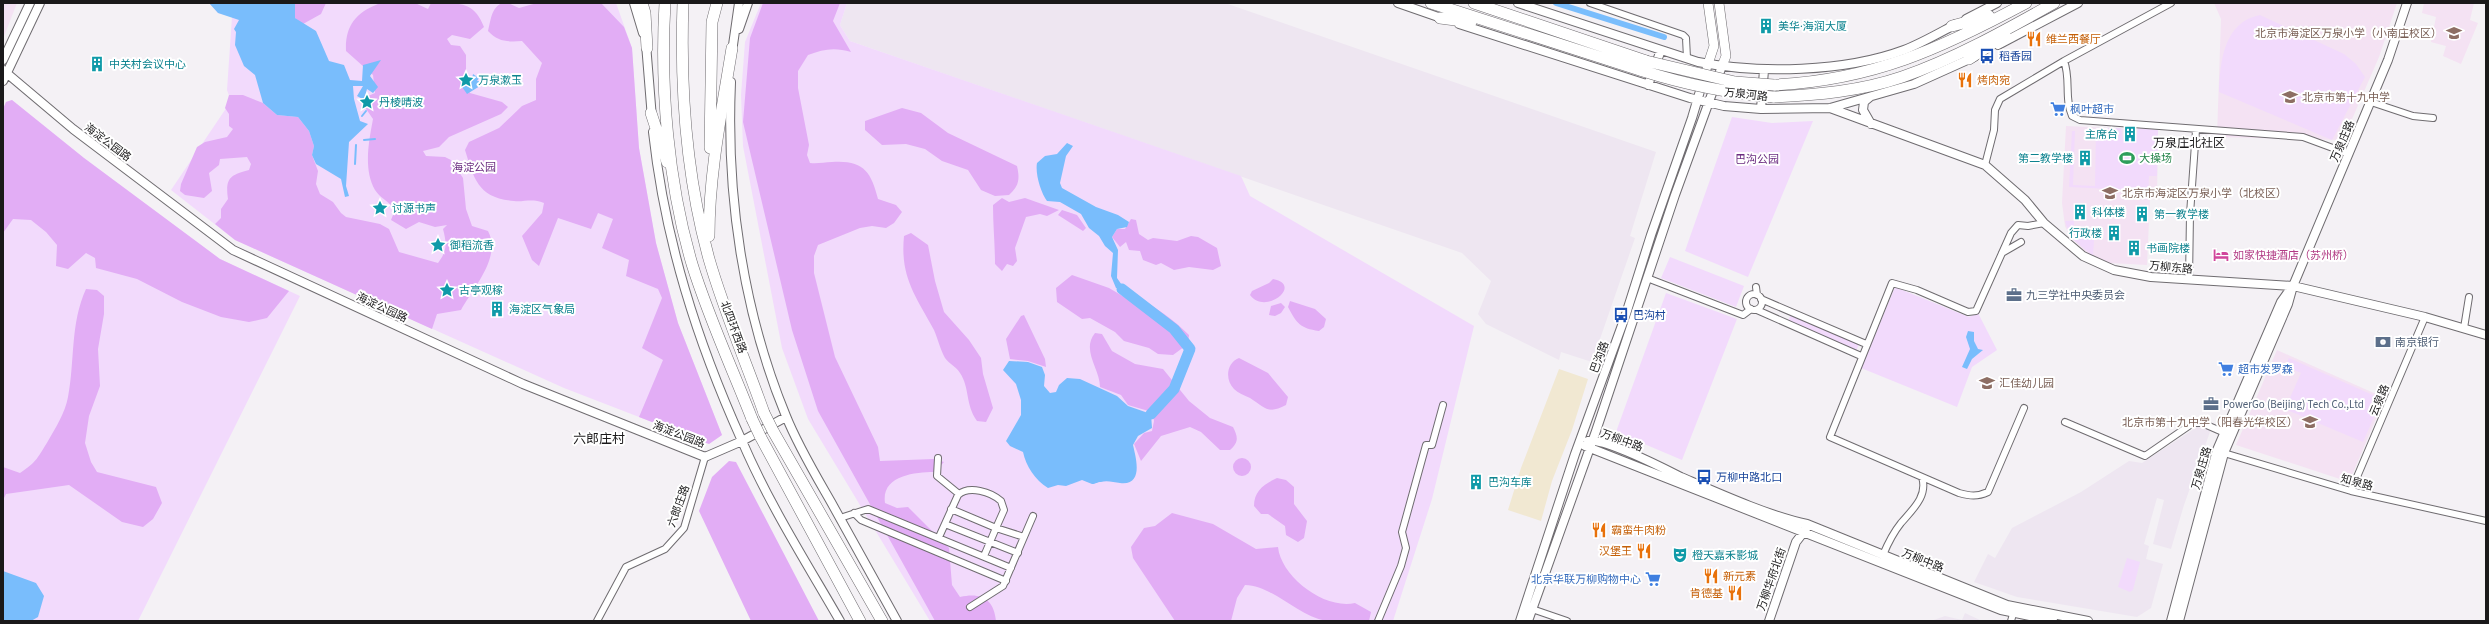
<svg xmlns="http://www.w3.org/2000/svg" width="2489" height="624" font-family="'Source Sans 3','Noto Sans SC',sans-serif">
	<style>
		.built { fill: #eee6f1 }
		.industrial { fill: #f1e8d2 }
		.education { fill: #f4e2f3 }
		.green { fill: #f2dafc }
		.forest { fill: #e2adf5 }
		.water { fill: #79bdfc }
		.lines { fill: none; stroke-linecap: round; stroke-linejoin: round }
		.stream { stroke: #79bdfc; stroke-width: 2 }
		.canal { stroke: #79bdfc; stroke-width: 6 }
		.river { stroke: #79bdfc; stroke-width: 11 }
		.street-casing { stroke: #6f6c70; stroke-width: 8 }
		.secondary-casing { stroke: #6f6c70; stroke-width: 10 }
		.primary-casing { stroke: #6f6c70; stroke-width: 10 }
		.highway-casing { stroke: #6f6c70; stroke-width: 12 }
		.street { stroke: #fff; stroke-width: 6 }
		.secondary { stroke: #fff; stroke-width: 8 }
		.primary { stroke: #fff; stroke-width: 9 }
		.highway { stroke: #fff; stroke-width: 11 }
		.highway-bridge-casing { stroke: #6f6c70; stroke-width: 12; stroke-linecap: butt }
		.highway-bridge { stroke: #fff; stroke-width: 11 }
		.labels { text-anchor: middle; stroke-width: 4; stroke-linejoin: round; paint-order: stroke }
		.culture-label { font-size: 11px; fill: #0d838f; stroke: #fff; text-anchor: start }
		.education-label { font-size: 11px; fill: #785e54; stroke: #fff; text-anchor: start }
		.food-label { font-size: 11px; fill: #c56008; stroke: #fff; text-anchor: start }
		.transit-label { font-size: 11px; fill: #164399; stroke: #fff; text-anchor: start }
		.street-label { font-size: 11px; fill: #1a191a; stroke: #fff }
		.shop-label { font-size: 11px; fill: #366cbe; stroke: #fff; text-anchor: start }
		.leisure-label { font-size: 11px; fill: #27864d; stroke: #fff; text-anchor: start }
		.park-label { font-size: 11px; fill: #6b2c80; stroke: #fff }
		.hotel-label { font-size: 11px; fill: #b23c85; stroke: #fff; text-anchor: start }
		.service-label { font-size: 11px; fill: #4e5e75; stroke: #fff; text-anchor: start }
		.neighbourhood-label { font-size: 12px; fill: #1a191a; stroke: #fff }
		.quarter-label { font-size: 13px; fill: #1a191a; stroke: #fff }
	</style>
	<rect width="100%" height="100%" fill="#f4f1f5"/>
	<path class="built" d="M847,3H1225L1656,152L1630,236L1635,238L1592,362L1561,352L1559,360L1486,324L1478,314L1491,281L1462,253L850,41L840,25Z
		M2197,427L2211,429L2184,505L2171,549L2153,544L2164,500L2157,498L2144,544L2149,546L2146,559L2163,564L2151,608L2137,617L2017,597L1974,582L1988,554L1995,558L2012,528L2081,492L2129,461L2142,463Z
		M1965,613L1982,621H1931L1945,616L1962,620Z"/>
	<path class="industrial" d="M1559,369L1588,379L1572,430L1552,481L1541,521L1508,510L1521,468Z"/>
	<path class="education" d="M3,3H17L3,39Z
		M2214,3H2397L2379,57L2343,140L2217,137L2221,19Z
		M2424,3H2474L2470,20L2478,23L2461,64L2443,56L2446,46L2431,42L2436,17L2422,13Z
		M2066,126L2158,130L2157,199H2150L2147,265L2110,263L2088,254L2070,237L2065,226L2062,203Z
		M2277,350L2385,398L2349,482L2236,445Z"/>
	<path class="green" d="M209,3H616L632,48L639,148L656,243L678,323L722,435L709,444L564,388L235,240L171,190L231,101L227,90L232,17L218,13Z
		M761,3H847L840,25L850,41L1241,176L1250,196L1474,326L1432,499L1393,621H930L808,419L782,348L743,146L741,95L745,42Z
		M2260,15L2344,54L2356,64L2365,77L2332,140L2219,92C2220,61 2224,22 2260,15Z
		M12,100L84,158L220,259L300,296L138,621H3V109L6,102Z
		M1732,117L1772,123L1813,121L1748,277L1685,251Z
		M2096,128H2121L2123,140H2136L2138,128L2158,130L2157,176H2149L2148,199L2130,198V190L2069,187L2072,131H2075L2073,185L2095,186Z
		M2065,221H2074V232L2088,233V239L2094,240L2093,256L2070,237Z
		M1670,257L1744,286L1736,307L1661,278Z
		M1895,287L1969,317L1978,313L1997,350L1972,367L1957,407L1861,368Z
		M1666,293L1737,319L1682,460L1616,432Z
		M1791,314L1859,344L1856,351L1788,321Z
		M2289,358L2382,399L2363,442L2285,409L2301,373L2285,366Z
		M2127,558L2140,562L2133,590L2130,592L2118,587Z"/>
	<path class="forest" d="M295,3H326L321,14L303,24L295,18Z
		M415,3L428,9L431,3C457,3 474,0 484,27L470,39L452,35L447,39L451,45L460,46L466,55V88L470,93L502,102L508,107L501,114L449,137L439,147L423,151L426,156L445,157L451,160L463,178L466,209L472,226L488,231C502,257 473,288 461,310L437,314L432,329L235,240L215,224L221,218V209L228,199C225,178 230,175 249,170L251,164L247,157L220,159L219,165L209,173L212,191L204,198L185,195L180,191L181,184L197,147L205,142L227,137L233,129L229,126V114L225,108L229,95H243L263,103L277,115L298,117L309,131L314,146L312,155L318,171L316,184L320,194L333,202L341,213L346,217L380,224L389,229L399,252L438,263C447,251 447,244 443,229L447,225L435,227L419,222L406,229L391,220L395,210C390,202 380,198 375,190C363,169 369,141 373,119L364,106L368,96L375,93L373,75L346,51C345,27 355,13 378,4C388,0 404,3 415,3Z
		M502,3H508L519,8L537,3H601L624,27L632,48L639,148L656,243L678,323L722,435L709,444L639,417L663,360L642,348L662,298L658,289L626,276L629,260L602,248L613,219L598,213L591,229L558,218L539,266L532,260L522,236L542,213L544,203C532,198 525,202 514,201C478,198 474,179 465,150L469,142L499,128L522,106L536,100V79L542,63L522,41C508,42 498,42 488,31C491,20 491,8 502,3Z
		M763,3H840L833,21L851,52C835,47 823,49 808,55L798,71V88L809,145L807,155L810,163C818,164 824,162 832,162C863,160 871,171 878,199L896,205L902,212L894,223L886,228L872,226L860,228L818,245L814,256V273L835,357L878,447L880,461L934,459L944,462L934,472C914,472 881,476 885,503L897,508L908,507L949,548L952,585L960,597C981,592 994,599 996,621H935L818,411L792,330L743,122L750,38Z
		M12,100L84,158L220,259L289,291L267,318L249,322L221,317L182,302L137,279L96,268L95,258L86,253L68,269L56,266L57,245L46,232L31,220L13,219L3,233V109L6,102Z
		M902,108L921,113L948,133L1017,166C1020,179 1019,186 1009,195L995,196L981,190L968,170L942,161L925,149L906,144L882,145L865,130V121Z
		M1002,198L1009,202L1025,198L1059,210L1047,216L1040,214L1026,217L1015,248L1017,261L1013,266L1007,264L1002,271L995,264C995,244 993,226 993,205Z
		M1062,210L1077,215L1086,228L1083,231L1058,215Z
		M1131,219L1136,220L1139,234L1148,240L1153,238L1177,241L1191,236L1198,237L1217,248L1221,266L1213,270L1189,267L1174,270L1161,263L1156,265L1143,260L1140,251L1129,250L1126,242L1120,247L1112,237L1117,229H1125Z
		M911,233L928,245L935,281L944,312L969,340L981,358L983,374L993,408L986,422L977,421C965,404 970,388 960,373C957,367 949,364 945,358C940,349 938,339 934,330C915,295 900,277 904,236Z
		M1072,275L1109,288L1131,301L1137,296C1156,308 1173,319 1189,335L1188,344L1173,355L1158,354L1149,348L1124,341L1115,332L1090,318L1082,319L1057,302L1056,288Z
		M1273,279C1304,285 1265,316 1250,295L1252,291L1269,283Z
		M86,289L97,290L104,296V314L98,349L100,386L89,416L85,443L91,462L97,472L156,487L162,503L153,519L143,527L122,522L69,485L6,494L3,500V467L20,473C37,462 38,457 48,441C56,427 65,413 68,397C75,361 70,324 86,289Z
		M1290,301L1315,309L1326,319L1324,327L1319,331C1300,328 1297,324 1288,307Z
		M1281,303L1285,307L1281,313L1275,316L1269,315L1271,306Z
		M1024,315L1045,359L1046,367L1028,361L1010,359L1006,339L1021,316Z
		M1095,333L1102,334L1112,351L1135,364L1163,369L1189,401L1210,418L1233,427C1238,437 1239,442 1230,450H1220L1201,432L1190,427L1161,436L1141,461L1134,444L1144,433L1152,431L1154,421L1152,412L1128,405L1121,395L1100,387C1100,369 1081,350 1095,333Z
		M1239,358L1268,373L1288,397L1286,405C1268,415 1264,407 1250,398C1244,395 1238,393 1234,389C1225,380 1226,363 1239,358Z
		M1233 467a9 9 0 1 1 18 0a9 9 0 1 1-18 0Z
		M729,461L736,462L819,621H751L699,511L712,477Z
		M1277,478L1286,480L1294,487V504L1307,521L1304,538L1298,542L1286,535L1285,526L1268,514H1261L1254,506C1254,491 1264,484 1277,478Z
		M1172,513L1213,524L1256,549L1278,547C1281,577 1325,610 1355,603L1371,612L1369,621C1355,621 1339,623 1326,621C1297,616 1274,586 1245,585L1237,598L1231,621H1175L1133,558L1131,547L1144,528L1155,526Z"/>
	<path class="water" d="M209,3H295V18L316,31L329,61L344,65L350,80L362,81L363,65L381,60L370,76L378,87L373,93L367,89L364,100L357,96L363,86H353L354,99L360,121L368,124L349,142L346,186L349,196L345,197L341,179L316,164L312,155L314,146L309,131L298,117L277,115L263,103L255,75L244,66L235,45L236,32L234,29L239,20L218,13Z
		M473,74L479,78L477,81H479L480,86L467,94L460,84L462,82L471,83Z
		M1067,143L1073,146L1066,156L1060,183L1062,188L1096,207L1118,215L1129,222L1127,227L1117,229L1112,237L1118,250L1117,278L1124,288H1116L1111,276L1113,253L1105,246L1099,236L1089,228L1081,214L1060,202L1047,201C1041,193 1035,174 1037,163L1045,156L1057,154Z
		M1968,331L1974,332V341L1978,349L1983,350L1972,359L1967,369L1962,367L1970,349L1966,337Z
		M1009,361L1028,362L1042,367L1045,375L1044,386L1050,393L1056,392L1059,385L1067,378L1080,379L1117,396L1128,406L1151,414L1152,428L1138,436L1133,445C1136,458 1144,486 1120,483C1114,482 1106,480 1101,482C1097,482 1096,484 1092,484L1082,480L1066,486L1058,485L1048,488C1035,480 1026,466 1023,452L1010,446L1006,441L1021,415V400L1016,384L1003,370Z
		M3,571L36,583L44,596L38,617L31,621H3Z"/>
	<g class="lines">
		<path class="stream" d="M362,116L366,111
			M364,140L375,139
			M355,164L356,145"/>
		<path class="canal" d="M1556,3L1664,37"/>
		<path class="river" d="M1122,289L1174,329L1190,349L1174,389L1151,414"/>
		<defs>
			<path id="street" d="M1590,3L1683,35L1686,38L1687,58
				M2064,61C2071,79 2064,98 2072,116L2080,120L2303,137L2349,154
				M2371,102L2413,116L2433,118
				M1985,165L1994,130L1995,110L2000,99L2064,61L2171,3
				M2002,253L2021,242
				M1647,278L1743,315L1751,309
				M2189,280L2190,214L2196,130
				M1756,287L1757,295
				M1746 302a8 8 0 1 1 16 0a8 8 0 1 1-16 0Z
				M1761,299L1866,344
				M1757,310L1861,356
				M2464,328L2469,297
				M2024,408L1988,492C1977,497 1970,496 1959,493L1830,437L1892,283L1917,290L1968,312L1976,311L2011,233L2018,225L2028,226L2044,223
				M2065,422L2145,456L2193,423H2202L2225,433
				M2224,453L2351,491L2486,521
				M938,458L937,476L959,494
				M2351,491L2425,317
				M951,509L996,528L984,556
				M854,513L861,520L1006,581
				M840,518L868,509L1011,568
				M945,524L1018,553
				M939,537L958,495C969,485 991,492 1001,501L1004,510L996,528L1024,537
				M1883,555C1888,543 1893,533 1901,523C1913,509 1928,496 1922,477
				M970,607L1003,586L1033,516
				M1532,609L1567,621
				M597,621L626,567L665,549L684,528L705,457
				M1378,621L1401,566L1406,548L1402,532L1426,445H1432L1443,405
				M2011,621L2013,614"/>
			<path id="secondary" d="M634,3L643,33
				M1398,3L1444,19
				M1518,3L1698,62C1759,74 1845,72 1904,50C1922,43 1939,33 1956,24
				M1966,19L1997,3
				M1459,24L1690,98L1724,106L1761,109L1830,108L1914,84L1974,57
				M739,29L748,3
				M646,44L652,118
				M1998,45L2078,3
				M732,52L739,3
				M3,60L30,3
				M3,70L73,129L233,250L523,384L705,457L742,441L786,417
				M3,81L40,3
				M731,82C726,195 743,312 786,416C798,446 815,474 831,502C853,542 875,581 897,621
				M1648,85L1661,50
				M1870,97L1864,102L1863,110L1871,124
				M1830,108L1985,165L2025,200L2044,223L2083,256L2114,270L2151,277L2293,286L2425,317L2486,335
				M1761,109L1764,70
				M653,132C665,241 697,341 742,441C769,504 806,562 840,621
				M1588,441C1605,438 1663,468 1681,477C1718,493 1769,516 1807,524L2007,605L2088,621
				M1585,446L2001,610L2053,621
				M1520,621L1575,454L1625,317L1651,235L1692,118L1708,64
				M1528,621L1596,431L1675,195L1722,66
				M1769,621L1796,542L1806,529
				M2171,621L2217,450L2281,302L2291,288
				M2179,621L2224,453L2288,304L2293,286L2388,60L2407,3"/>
			<path id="primary" d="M1708,3L1714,46L1708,64
				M1719,3L1726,56L1722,66"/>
			<path id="highway" d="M642,3L645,13L647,48
				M665,3C660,87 668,183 692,264C708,316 732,368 752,419
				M683,3C680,88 686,176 709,259C724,311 746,362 764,413
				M1431,3L1643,71
				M1474,3L1646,61
				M1440,18L1471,22
				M1952,26L1989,16
				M1969,59L2005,35
				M1774,85C1873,80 1940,49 2026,3
				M1773,97C1817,95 1861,91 1902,77C1954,59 2006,30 2054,3
				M651,113L667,162
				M710,148L712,22L717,3
				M709,236C709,173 722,110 732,48
				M773,431L882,621
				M760,436L860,621"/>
		</defs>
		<use href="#street" class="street-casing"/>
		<use href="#secondary" class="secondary-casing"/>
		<use href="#primary" class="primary-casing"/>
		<use href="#highway" class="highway-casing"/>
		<use href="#street" class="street"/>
		<use href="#secondary" class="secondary"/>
		<use href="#primary" class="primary"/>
		<use href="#highway" class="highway"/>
		<defs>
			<path id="highway-bridge" d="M1646,61L1735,82L1774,85
				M1643,71C1687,85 1728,93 1773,97
				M764,413L773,431
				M752,419L760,436"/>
		</defs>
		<use href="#highway-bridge" class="highway-bridge-casing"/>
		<use href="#highway-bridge" class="highway-bridge"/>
	</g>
	<defs>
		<symbol id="building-bare" viewBox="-9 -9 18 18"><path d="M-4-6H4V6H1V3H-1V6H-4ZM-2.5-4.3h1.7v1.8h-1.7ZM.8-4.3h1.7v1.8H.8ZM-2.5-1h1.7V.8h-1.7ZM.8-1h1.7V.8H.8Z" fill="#0f9aa8" stroke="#fff" stroke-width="2.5" paint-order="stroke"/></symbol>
		<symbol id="school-bare" viewBox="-9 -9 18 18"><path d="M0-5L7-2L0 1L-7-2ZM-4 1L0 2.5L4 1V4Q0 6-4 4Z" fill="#8d6e63" stroke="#fff" stroke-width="2.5" paint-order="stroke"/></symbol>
		<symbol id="restaurant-bare" viewBox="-9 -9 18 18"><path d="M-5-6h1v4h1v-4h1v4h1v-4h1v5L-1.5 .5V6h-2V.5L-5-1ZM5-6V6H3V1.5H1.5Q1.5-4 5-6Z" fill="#e8710a" stroke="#fff" stroke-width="2.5" paint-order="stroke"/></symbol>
		<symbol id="bus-bare" viewBox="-9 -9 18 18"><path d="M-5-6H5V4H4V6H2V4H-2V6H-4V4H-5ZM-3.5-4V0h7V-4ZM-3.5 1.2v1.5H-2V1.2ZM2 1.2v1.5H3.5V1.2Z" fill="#1a4fb4" stroke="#fff" stroke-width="2.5" paint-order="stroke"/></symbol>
		<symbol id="sight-bare" viewBox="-9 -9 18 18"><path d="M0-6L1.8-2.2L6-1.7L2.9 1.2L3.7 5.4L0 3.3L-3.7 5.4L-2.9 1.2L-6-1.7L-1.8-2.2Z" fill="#0f9aa8" stroke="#fff" stroke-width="2.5" paint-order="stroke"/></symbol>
		<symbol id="supermarket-bare" viewBox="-9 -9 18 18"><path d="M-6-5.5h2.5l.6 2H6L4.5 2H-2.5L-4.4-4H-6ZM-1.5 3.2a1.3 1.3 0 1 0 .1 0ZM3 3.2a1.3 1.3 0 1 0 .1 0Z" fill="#3f7fe0" stroke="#fff" stroke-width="2.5" paint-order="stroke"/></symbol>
		<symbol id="stadium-bare" viewBox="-9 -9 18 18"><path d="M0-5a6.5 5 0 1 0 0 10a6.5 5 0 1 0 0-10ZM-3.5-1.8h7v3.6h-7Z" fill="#2e9e5b" stroke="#fff" stroke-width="2.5" paint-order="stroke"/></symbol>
		<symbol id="hotel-bare" viewBox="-9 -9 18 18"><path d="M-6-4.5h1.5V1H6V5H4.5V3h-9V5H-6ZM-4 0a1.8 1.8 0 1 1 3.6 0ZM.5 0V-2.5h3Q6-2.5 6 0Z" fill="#d1479c" stroke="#fff" stroke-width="2.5" paint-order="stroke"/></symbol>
		<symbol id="office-bare" viewBox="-9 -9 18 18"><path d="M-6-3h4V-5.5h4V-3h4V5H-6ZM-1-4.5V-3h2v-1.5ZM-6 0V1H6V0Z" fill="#5c6f8a" stroke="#fff" stroke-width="2.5" paint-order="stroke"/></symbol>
		<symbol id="bank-bare" viewBox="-9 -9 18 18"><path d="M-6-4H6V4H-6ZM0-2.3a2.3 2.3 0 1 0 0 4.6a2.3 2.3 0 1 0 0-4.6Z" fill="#5c6f8a" stroke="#fff" stroke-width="2.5" paint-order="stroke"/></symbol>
		<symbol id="theatre-bare" viewBox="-9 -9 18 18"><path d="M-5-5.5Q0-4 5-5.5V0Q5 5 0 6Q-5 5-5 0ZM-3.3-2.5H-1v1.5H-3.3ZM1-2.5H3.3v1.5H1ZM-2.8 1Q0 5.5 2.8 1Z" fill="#0f9aa8" stroke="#fff" stroke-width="2.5" paint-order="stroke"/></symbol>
	</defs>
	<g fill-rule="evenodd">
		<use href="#building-bare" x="1755" y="15" width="22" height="22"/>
		<use href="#school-bare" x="2443" y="22" width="22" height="22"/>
		<use href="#restaurant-bare" x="2023" y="28" width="22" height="22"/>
		<use href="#bus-bare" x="1976" y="45" width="22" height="22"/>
		<use href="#building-bare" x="86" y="53" width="22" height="22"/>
		<use href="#sight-bare" x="455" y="69" width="22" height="22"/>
		<use href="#restaurant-bare" x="1954" y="69" width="22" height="22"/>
		<use href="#school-bare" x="2279" y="86" width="22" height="22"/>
		<use href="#sight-bare" x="356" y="91" width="22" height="22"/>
		<use href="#supermarket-bare" x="2047" y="98" width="22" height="22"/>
		<use href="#building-bare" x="2119" y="123" width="22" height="22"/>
		<use href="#building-bare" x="2074" y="147" width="22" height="22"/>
		<use href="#stadium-bare" x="2116" y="147" width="22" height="22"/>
		<use href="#school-bare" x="2099" y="182" width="22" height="22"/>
		<use href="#sight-bare" x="369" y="197" width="22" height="22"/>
		<use href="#building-bare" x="2069" y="201" width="22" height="22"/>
		<use href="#building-bare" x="2131" y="203" width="22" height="22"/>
		<use href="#building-bare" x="2103" y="222" width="22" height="22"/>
		<use href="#sight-bare" x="427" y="234" width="22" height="22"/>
		<use href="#building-bare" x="2123" y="237" width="22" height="22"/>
		<use href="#hotel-bare" x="2210" y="244" width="22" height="22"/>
		<use href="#sight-bare" x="436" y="279" width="22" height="22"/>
		<use href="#office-bare" x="2003" y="284" width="22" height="22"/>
		<use href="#building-bare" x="486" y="298" width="22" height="22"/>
		<use href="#bus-bare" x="1610" y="304" width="22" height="22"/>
		<use href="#bank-bare" x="2372" y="331" width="22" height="22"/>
		<use href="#supermarket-bare" x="2215" y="358" width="22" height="22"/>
		<use href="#school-bare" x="1976" y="372" width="22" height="22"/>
		<use href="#office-bare" x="2200" y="393" width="22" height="22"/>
		<use href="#school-bare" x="2299" y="411" width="22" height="22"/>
		<use href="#bus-bare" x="1693" y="466" width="22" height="22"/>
		<use href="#building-bare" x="1465" y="471" width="22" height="22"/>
		<use href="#restaurant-bare" x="1588" y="519" width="22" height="22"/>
		<use href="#restaurant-bare" x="1633" y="540" width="22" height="22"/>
		<use href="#theatre-bare" x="1669" y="544" width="22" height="22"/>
		<use href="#restaurant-bare" x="1700" y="565" width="22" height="22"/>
		<use href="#supermarket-bare" x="1642" y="568" width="22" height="22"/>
		<use href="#restaurant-bare" x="1724" y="582" width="22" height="22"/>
	</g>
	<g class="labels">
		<g class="culture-label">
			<text x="1778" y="30">美华·海润大厦</text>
			<text x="109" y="68">中关村会议中心</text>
			<text x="478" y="84">万泉漱玉</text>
			<text x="379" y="106">丹棱晴波</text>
			<text x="2118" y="138" text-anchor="end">主席台</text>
			<text x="2073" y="162" text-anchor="end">第二教学楼</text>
			<text x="392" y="212">讨源书声</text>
			<text x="2092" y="216">科体楼</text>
			<text x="2154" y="218">第一教学楼</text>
			<text x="2102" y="237" text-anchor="end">行政楼</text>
			<text x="450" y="249">御稻流香</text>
			<text x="2146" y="252">书画院楼</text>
			<text x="459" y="294">古亭观稼</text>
			<text x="509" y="313">海淀区气象局</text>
			<text x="1488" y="486">巴沟车库</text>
			<text x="1692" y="559">橙天嘉禾影城</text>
		</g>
		<g class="education-label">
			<text x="2442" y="37" text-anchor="end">北京市海淀区万泉小学（小南庄校区）</text>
			<text x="2302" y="101">北京市第十九中学</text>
			<text x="2122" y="197">北京市海淀区万泉小学（北校区）</text>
			<text x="1999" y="387">汇佳幼儿园</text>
			<text x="2298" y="426" text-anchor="end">北京市第十九中学（阳春光华校区）</text>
		</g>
		<g class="food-label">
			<text x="2046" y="43">维兰西餐厅</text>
			<text x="1977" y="84">烤肉宛</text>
			<text x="1611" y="534">霸蛮牛肉粉</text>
			<text x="1632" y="555" text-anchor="end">汉堡王</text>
			<text x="1723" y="580">新元素</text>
			<text x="1723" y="597" text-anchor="end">肯德基</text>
		</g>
		<g class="transit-label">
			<text x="1999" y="60">稻香园</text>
			<text x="1633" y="319">巴沟村</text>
			<text x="1716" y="481">万柳中路北口</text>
		</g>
		<g class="street-label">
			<text transform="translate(1746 94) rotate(6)" y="4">万泉河路</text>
			<text transform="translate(2342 141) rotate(-67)" y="4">万泉庄路</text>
			<text transform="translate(108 142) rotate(37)" y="4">海淀公园路</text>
			<text transform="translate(2171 267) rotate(5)" y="4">万柳东路</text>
			<text transform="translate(382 307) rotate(25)" y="4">海淀公园路</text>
			<text transform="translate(734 327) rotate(70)" y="4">北四环西路</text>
			<text transform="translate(1599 357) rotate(-70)" y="4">巴沟路</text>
			<text transform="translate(2379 400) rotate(-67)" y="4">云泉路</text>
			<text transform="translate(679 434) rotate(21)" y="4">海淀公园路</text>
			<text transform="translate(1622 440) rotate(20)" y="4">万柳中路</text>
			<text transform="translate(2201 468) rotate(-74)" y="4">万泉庄路</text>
			<text transform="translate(2357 482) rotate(15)" y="4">知泉路</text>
			<text transform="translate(678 506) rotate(-70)" y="4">六郎庄路</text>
			<text transform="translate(1923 560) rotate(22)" y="4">万柳中路</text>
			<text transform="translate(1771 579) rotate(-71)" y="4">万柳华府北街</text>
		</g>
		<g class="shop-label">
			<text x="2070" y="113">枫叶超市</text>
			<text x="2238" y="373">超市发罗森</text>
			<text x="1641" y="583" text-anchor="end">北京华联万柳购物中心</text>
		</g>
		<g class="leisure-label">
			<text x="2139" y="162">大操场</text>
		</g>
		<g class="park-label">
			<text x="1757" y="163">巴沟公园</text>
			<text x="474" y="171">海淀公园</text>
		</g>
		<g class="hotel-label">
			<text x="2233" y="259">如家快捷酒店（苏州桥）</text>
		</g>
		<g class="service-label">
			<text x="2026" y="299">九三学社中央委员会</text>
			<text x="2395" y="346">南京银行</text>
			<text x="2223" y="408">PowerGo (Beijing) Tech Co.,Ltd</text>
		</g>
		<g class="neighbourhood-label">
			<text x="2189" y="147">万泉庄北社区</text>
		</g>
		<g class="quarter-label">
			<text x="599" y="443">六郎庄村</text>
		</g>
	</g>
	<rect width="2489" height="624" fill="none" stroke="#1a191a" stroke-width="8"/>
</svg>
